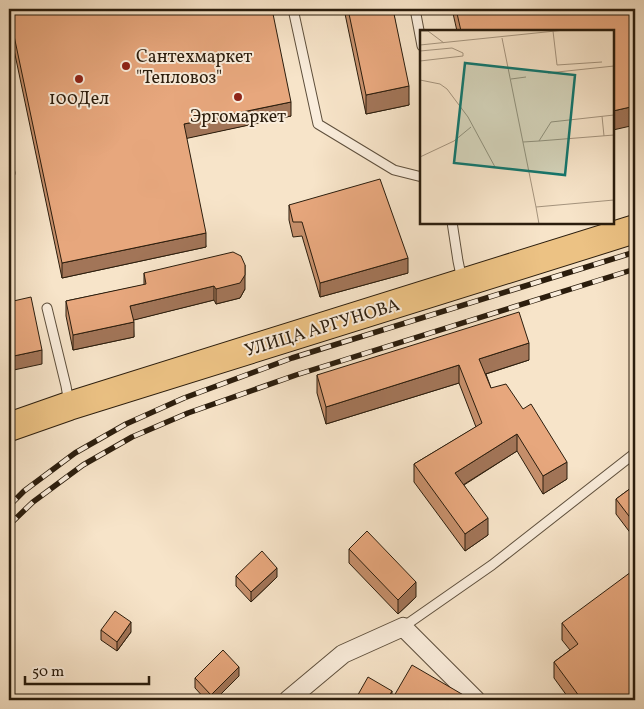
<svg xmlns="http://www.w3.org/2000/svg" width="644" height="709" font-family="Vollkorn,serif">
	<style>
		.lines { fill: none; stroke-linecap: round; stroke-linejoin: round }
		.service-casing { stroke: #5e4f3c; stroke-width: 11 }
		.minor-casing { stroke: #5e4f3c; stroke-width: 20 }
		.primary-casing { stroke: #2b1d0d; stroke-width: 30 }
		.service { stroke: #faeddc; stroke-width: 9 }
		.minor { stroke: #faeddc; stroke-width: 18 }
		.primary { stroke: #ecc284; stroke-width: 28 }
		.rail-casing { stroke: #2b1d0d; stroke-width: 5.5 }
		.rail { stroke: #faeddc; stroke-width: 4; stroke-dasharray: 11; stroke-linecap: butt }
		.wall { fill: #c7906c; stroke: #2b1d0d }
		.shaded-wall { fill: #a27558; stroke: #2b1d0d }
		.building { fill: #e7a77d; stroke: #2b1d0d }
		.poi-dot { fill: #8f2418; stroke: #faeddc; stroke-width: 2 }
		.labels { text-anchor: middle; stroke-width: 4; stroke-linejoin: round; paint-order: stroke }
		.poi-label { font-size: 18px; fill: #2b1d0d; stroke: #faeddc }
		.street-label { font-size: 18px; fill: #2b1d0d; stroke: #faeddc }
		.inset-road { fill: none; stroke: #a5947e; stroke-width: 1 }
		.view { fill: #0f766e; fill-opacity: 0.15; stroke: #0f766e; stroke-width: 2.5 }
		.inset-edge { fill: none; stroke: #2b1d0d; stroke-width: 2.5 }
	</style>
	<rect width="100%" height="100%" fill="#f7e4c9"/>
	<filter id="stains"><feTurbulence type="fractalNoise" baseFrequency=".004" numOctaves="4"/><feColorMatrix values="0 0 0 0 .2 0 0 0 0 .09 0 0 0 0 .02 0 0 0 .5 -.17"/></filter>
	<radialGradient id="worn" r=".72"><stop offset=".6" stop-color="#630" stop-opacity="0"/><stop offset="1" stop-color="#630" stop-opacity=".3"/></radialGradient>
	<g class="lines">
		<defs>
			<path id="service" d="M293,9L318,124L394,170L422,177
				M415,9L422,46
				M9,169L10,173
				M452,222L458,261L462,280
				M47,308L66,386L69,403
				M403,627L492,565L635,453"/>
			<path id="minor" d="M288,700L343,654L403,627L476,700"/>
			<path id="primary" d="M9,427L69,406L635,229"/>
		</defs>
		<use href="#service" class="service-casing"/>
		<use href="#minor" class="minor-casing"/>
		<use href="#primary" class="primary-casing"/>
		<use href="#service" class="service"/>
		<use href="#minor" class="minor"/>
		<use href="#primary" class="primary"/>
		<defs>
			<path id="rail" d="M9,506L24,491L75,453L126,424L184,398L292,358L635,252
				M9,525L33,502L83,465L132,437L188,413L296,375L635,269"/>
		</defs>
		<use href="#rail" class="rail-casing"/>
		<use href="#rail" class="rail"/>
	</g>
	<path class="wall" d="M9,9L291,116L186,138L206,247L62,278L9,26Z
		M344,9H393L409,105L366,114Z
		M452,9H635L613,31H457Z
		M289,205L408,273L320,297L302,236L293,237L289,220Z
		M144,273L245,289L240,298L216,304L214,300L133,320L134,337L73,350L66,316V301L144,285Z
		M529,360L486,374L491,388L567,479L543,494L517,451L464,485L488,535L465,551L414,482V464L476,427L459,383L326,424L317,393V375Z
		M635,485V539L616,514V499Z
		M349,549L416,597L398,614L349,563Z
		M236,576L277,577L251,602L236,586Z
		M562,623L635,700H570L554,678V662L570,650L562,640Z
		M101,630L131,632L117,651L101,640Z
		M239,676L215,700H206L195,688V678Z
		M394,696L472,700H394Z"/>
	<path class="shaded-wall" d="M409,86V105L366,114V95Z
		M291,102V116L184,139V124Z
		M635,106V125L613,130V111Z
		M206,233V247L62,278V263Z
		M408,258V273L320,297V283Z
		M245,265V289L240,298L216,304V289Z
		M214,286V300L130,321V306Z
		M134,322V337L73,350V335Z
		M529,343V360L479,376V359Z
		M42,350V364L9,371V357Z
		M459,365V383L326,424V407Z
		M517,434V451L455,490V473Z
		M567,462V479L543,494V476Z
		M488,518V535L465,551V534Z
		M277,568V577L251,602V592Z
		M416,582V597L398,614V600Z
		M131,622V632L117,651V642Z
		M239,667V676L215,700H211V695Z
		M392,691V700H387Z"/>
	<path class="building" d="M9,9H272L291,102L184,124L206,233L62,263L9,12Z
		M348,9H393L409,86L366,95Z
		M456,9H635V106L613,111V31H461Z
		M380,179L408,258L320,283L302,222H293L289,205Z
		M233,252L241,256L245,265V275L240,283L216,289L214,286L130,306L134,322L73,335L66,301L146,284L144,273Z
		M31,297L42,350L9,357V302Z
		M519,312L529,343L479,359L491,388L506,384L523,409L531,404L567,462L543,476L517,434L455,473L488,518L465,534L414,464L482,423L459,365L326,407L317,375Z
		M635,485V524L616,499Z
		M367,531L416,582L398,600L349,549Z
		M262,551L277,568L251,592L236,576Z
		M635,569V700H582L554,662L578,644L562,623Z
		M115,611L131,622L117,642L101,630Z
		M223,650L239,667L211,695L195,678Z
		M412,665L472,700H402L394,696Z
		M368,677L392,691L387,700H355Z"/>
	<g class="poi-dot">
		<circle cx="126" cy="66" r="5"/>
		<circle cx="79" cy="79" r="5"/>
		<circle cx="238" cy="97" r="5"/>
	</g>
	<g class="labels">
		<g class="poi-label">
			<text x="136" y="62" text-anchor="start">Сантехмаркет<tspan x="136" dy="21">"Тепловоз"</tspan></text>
			<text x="79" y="104">100Дел</text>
			<text x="238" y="122">Эргомаркет</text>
		</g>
		<g class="street-label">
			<text transform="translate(322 327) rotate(-17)" y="6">УЛИЦА АРГУНОВА</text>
		</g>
	</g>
	<g transform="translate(420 30)">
		<rect width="194" height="194" fill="#f7e4c9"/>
		<path class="inset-road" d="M0,1H8L24,13M133,1L137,35M82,8L116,177L194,170M0,15L145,0M0,21L32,18L43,23V26L0,31M137,35L182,32M128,43L194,36M91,49L106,47M0,50L20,54L27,59L48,87L75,137M182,86L184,106M119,111L194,105M103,112L119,111L131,92L194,85M0,127L34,111L51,97M116,177L119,194"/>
		<path class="view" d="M45,33L155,45L145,145L34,133Z"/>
		<rect width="194" height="194" class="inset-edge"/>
	</g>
	<rect width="644" height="709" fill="none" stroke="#f7e4c9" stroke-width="30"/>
	<rect x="10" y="10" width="624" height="689" fill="none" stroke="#2b1d0d" stroke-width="2.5"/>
	<rect x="15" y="15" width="614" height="679" fill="none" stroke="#2b1d0d"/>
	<path d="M25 676v8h124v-8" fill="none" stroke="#2b1d0d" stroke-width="2.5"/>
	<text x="32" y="676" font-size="15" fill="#2b1d0d" stroke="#faeddc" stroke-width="4" paint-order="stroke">50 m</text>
	<rect width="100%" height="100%" filter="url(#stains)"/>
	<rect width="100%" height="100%" fill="url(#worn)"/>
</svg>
